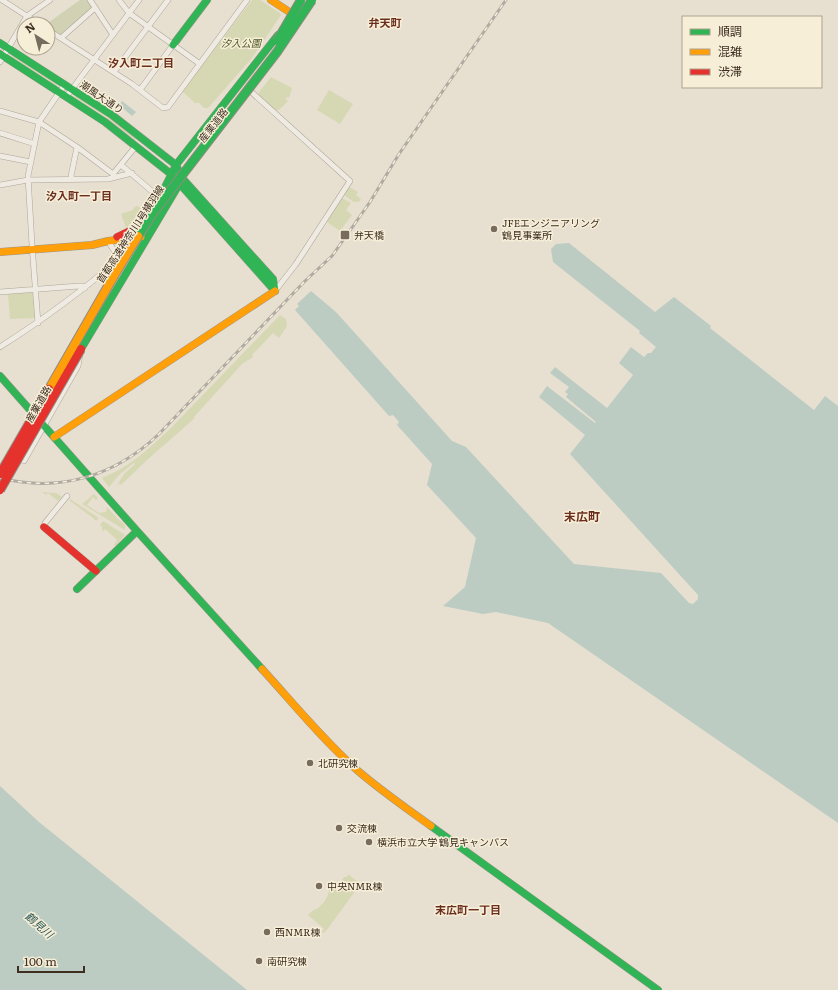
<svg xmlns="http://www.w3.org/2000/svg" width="838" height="990" font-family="Literata,'Noto Sans JP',serif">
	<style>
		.green { fill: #d6d7b3 }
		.cemetery { fill: #d1d1b3 }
		.water { fill: #bcccc2 }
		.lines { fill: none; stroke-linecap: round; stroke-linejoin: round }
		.street-casing { stroke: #ada599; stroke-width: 6 }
		.fast-casing { stroke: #9c958a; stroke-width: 8 }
		.slow-casing { stroke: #9c958a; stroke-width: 8 }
		.jam-casing { stroke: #9c958a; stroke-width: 8 }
		.street { stroke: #efebe3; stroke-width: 5 }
		.fast { stroke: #30b455; stroke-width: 7 }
		.slow { stroke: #ff9f0a; stroke-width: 7 }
		.jam { stroke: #e5322d; stroke-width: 7 }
		.rail-casing { stroke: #afaaa2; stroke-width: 3 }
		.rail { stroke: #f7eed8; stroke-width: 1.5; stroke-dasharray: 4.5; stroke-linecap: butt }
		.fast-bridge-casing { stroke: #928b80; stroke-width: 10; stroke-linecap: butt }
		.slow-bridge-casing { stroke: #928b80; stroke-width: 10; stroke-linecap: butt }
		.jam-bridge-casing { stroke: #928b80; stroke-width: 10; stroke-linecap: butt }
		.fast-bridge { stroke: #30b455; stroke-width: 8 }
		.slow-bridge { stroke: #ff9f0a; stroke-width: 8 }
		.jam-bridge { stroke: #e5322d; stroke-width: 8 }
		.poi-dot { fill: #786c5e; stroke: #f7eed8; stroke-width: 1.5 }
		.labels { text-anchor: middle; stroke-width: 3; stroke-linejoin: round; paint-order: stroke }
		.park-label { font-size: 10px; font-style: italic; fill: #4d5a26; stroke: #f7eed8 }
		.street-label { font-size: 10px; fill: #3d2e20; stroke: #f7eed8 }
		.poi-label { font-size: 10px; fill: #3d2e20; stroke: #f7eed8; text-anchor: start }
		.neighbourhood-label { font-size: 11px; font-weight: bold; fill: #6b2e1e; stroke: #f7eed8 }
		.water-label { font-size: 11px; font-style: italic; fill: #2f5d5a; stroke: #f7eed8 }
		.quarter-label { font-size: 12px; font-weight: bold; fill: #6b2e1e; stroke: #f7eed8 }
	</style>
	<rect width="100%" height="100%" fill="#e7e0d1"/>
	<path class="green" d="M252,0H260L280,13L281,15L252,58L208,108H204L199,103H195L182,91Z
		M12,55L58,84L57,86L12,57Z
		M271,77L292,88L289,98L287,97L285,98L288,101L279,110L276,111L259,96V92Z
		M329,90L353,104L340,124L317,110Z
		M75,96L111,118L136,139L135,140L107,118L74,97Z
		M349,187L358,192L356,195L361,199L359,202H354L344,195Z
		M342,198L351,203L346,210L352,215L340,231L327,222Z
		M138,206L141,209L134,219L126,228L121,214L133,210L134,207Z
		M35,292L36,318L10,319L8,294Z
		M280,315L286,319L287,326L279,338L273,333L252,355L253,357L242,364L194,417L195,418L147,460L121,485L120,483L118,485H117L124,474L134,465L135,462L119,475L109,487L102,478C131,466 146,451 169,430Z
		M42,492L56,493L62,497L58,501L48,493L46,495Z
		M94,494L98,498L96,500L93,497L87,505L99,513L106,512L107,507L120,521H121L125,525V530L82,504Z
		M70,499L99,518L96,521L93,518L69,500Z
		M103,521L125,535L115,546L114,545L117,540L105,529L102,532V527L100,525Z
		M348,874L359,883V886L326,931L324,933L322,932L324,929L308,915C311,911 314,910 318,908C327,901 330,892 330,882L335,885L338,886L344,877H347Z"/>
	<path class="cemetery" d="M80,0H87L93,7L61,35L48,27V24L52,20Z"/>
	<path class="water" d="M122,101L136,112L132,116L119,105Z
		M569,243L655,312L674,297L711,326L710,328L814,410L825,396L838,406V823L548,623L496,612L483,614L443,606L465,587L476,538L427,485L432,464L397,425L399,422L393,415L389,416L295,310L299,306L297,304L311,291L336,312L452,441L466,447L574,564L661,573L689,603L693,604L698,599V595L570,454L585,435L539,397L547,386L595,423L596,422L566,397L568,394L565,392L569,387L550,373L555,367L607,408L633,375L619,363L631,347L644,357L648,353H651L656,347L639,333L640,331L553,262L551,249L556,244Z
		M0,786L39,822L247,990H0Z"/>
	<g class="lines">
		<defs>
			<path id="street" d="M2,0L39,24
				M90,0L113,35
				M119,0L129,13L200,64
				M48,30L132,84L163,108L168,107L247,0
				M61,38L95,8
				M0,62L27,16L50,0
				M114,72L168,0
				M247,88L350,181L296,264L275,291
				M140,90L173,45
				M66,97L139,0
				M0,111L39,122L77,147L113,174
				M0,133L35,144
				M0,156L31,162
				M121,165L160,198
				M114,177L113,174L136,146
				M72,179L71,176L77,147
				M0,185L28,180L108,179L132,173
				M108,241L120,260
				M0,292L79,286H83L85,288
				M38,323L32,245L28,176L39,122L65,84
				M0,347C44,319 80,293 119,259
				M24,461L78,366L80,354
				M44,527L45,523L67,496"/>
			<path id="fast" d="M0,43L112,115L176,165L183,179L273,279L275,291
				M173,45L207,0
				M0,54L105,122L171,174L274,290
				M158,201L176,165L278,35
				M81,349L177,188
				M0,376L137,531L262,669
				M77,589L137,531
				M431,826L658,990"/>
			<path id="slow" d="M271,0L291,13
				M0,252L92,245L108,241L141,237
				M54,437L275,291
				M262,669C293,703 323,740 357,770C380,790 406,808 431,826"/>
			<path id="jam" d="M117,237L140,226L146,220
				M44,527L96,571"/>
		</defs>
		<use href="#street" class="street-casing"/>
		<use href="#fast" class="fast-casing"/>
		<use href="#slow" class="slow-casing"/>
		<use href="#jam" class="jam-casing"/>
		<use href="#street" class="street"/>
		<use href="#fast" class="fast"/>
		<use href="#slow" class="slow"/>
		<use href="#jam" class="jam"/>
		<defs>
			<path id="rail" d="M0,478C60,493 115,476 159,434L305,281L332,256L370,202L399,154L506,0"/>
		</defs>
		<use href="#rail" class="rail-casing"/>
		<use href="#rail" class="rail"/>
		<defs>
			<path id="fast-bridge" d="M277,41L301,0
				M138,236L153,213L277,52L312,0"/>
			<path id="slow-bridge" d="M49,389L115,274L138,236"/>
			<path id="jam-bridge" d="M0,474L49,389
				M0,490L81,349"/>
		</defs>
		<use href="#fast-bridge" class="fast-bridge-casing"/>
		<use href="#slow-bridge" class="slow-bridge-casing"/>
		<use href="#jam-bridge" class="jam-bridge-casing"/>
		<use href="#fast-bridge" class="fast-bridge"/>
		<use href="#slow-bridge" class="slow-bridge"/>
		<use href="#jam-bridge" class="jam-bridge"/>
	</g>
	<g class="poi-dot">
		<circle cx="494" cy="229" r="4"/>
		<rect x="340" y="230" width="10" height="10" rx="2"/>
		<circle cx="310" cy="763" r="4"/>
		<circle cx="339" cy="828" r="4"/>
		<circle cx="369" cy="842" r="4"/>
		<circle cx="319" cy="886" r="4"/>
		<circle cx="267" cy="932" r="4"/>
		<circle cx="259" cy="961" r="4"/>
	</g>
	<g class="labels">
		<g class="park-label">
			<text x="241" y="47">汐入公園</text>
		</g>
		<g class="street-label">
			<text transform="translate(102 97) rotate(34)" y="4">潮風大通り</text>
			<text transform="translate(213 125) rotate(-52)" y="4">産業道路</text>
			<text transform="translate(130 234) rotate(-57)" y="4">首都高速神奈川1号横羽線</text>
			<text transform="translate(38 404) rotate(-60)" y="4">産業道路</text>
		</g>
		<g class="poi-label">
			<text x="502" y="227">JFEエンジニアリング<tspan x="502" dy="12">鶴見事業所</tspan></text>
			<text x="354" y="239">弁天橋</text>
			<text x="318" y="767">北研究棟</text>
			<text x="347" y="832">交流棟</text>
			<text x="377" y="846">横浜市立大学 鶴見キャンパス</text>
			<text x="327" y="890">中央NMR棟</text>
			<text x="275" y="936">西NMR棟</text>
			<text x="267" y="965">南研究棟</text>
		</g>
		<g class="neighbourhood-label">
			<text x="385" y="27">弁天町</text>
			<text x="141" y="67">汐入町二丁目</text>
			<text x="79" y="200">汐入町一丁目</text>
			<text x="468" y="914">末広町一丁目</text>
		</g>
		<g class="water-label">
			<text transform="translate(39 925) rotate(41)" y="4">鶴見川</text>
		</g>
		<g class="quarter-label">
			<text x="582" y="521">末広町</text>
		</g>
	</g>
	<rect x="682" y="16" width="140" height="72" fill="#f7eed8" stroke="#ada18e"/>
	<rect x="690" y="29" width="20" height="6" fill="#30b455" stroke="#ada18e"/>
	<text x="718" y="36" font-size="12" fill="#3d2e20">順調</text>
	<rect x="690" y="49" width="20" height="6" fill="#ff9f0a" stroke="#ada18e"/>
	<text x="718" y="56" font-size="12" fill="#3d2e20">混雑</text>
	<rect x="690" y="69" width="20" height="6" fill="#e5322d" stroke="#ada18e"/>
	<text x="718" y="76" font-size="12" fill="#3d2e20">渋滞</text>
	<g transform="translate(36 36) rotate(324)"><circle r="19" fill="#f7eed8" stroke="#ada18e"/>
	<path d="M0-3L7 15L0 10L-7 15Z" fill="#786c5e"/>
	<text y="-6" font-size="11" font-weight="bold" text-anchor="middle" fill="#3d2e20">N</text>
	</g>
	<path d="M18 966v6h66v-6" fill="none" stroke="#3d2e20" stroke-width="2"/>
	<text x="24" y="966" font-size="12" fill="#3d2e20" stroke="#f7eed8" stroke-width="3" paint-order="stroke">100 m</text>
</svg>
